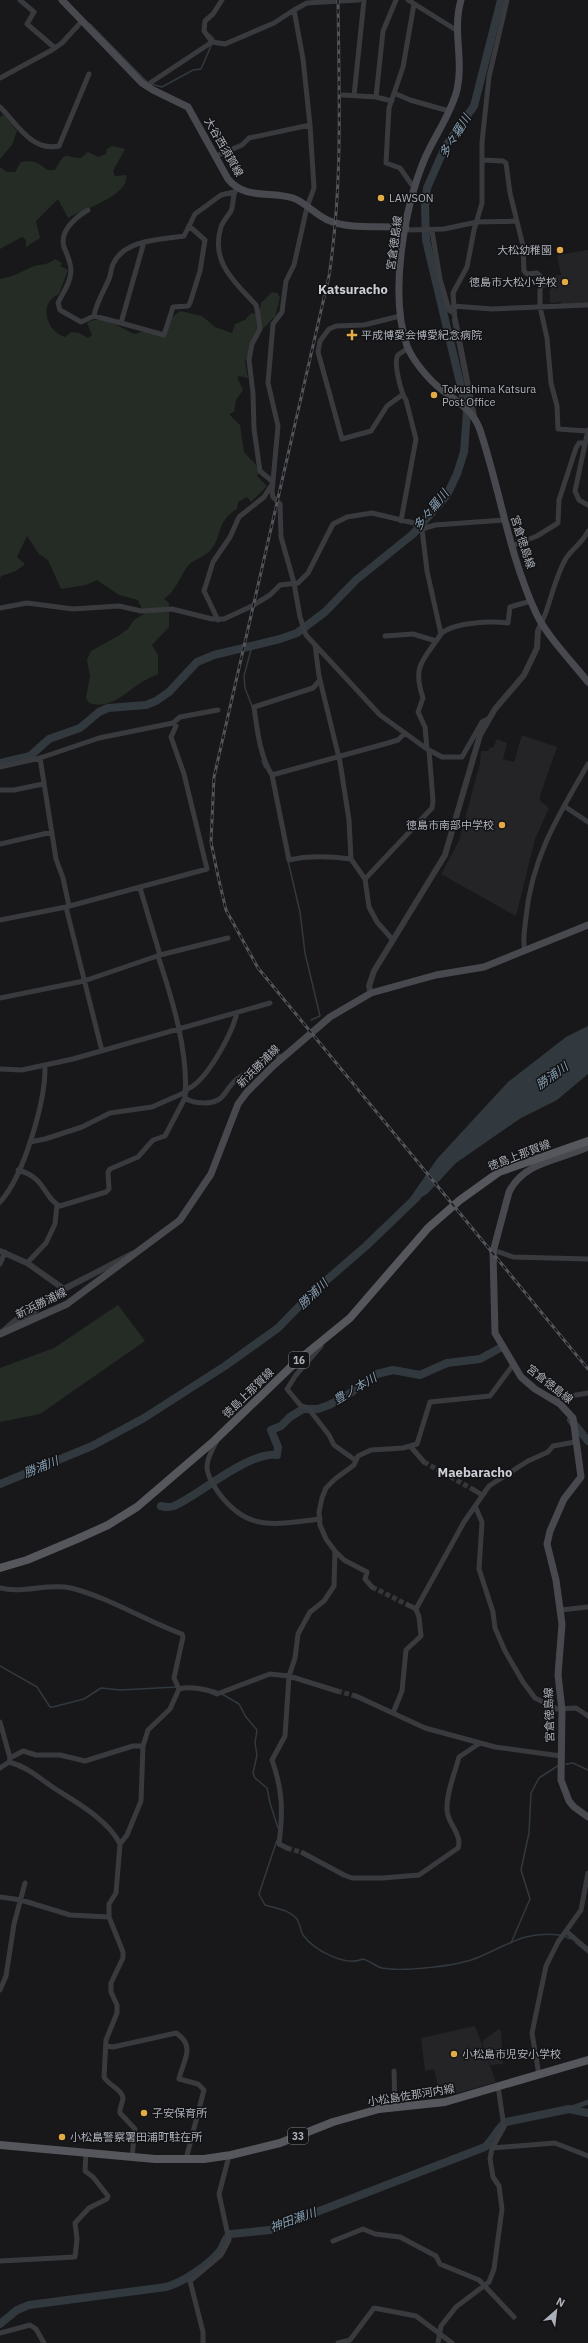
<svg xmlns="http://www.w3.org/2000/svg" width="588" height="2343" font-family="'IBM Plex Sans','Noto Sans JP',sans-serif">
	<style>
		.built { fill: #242427 }
		.green { fill: #242c25 }
		.water { fill: #31393f }
		.lines { fill: none; stroke-linecap: round; stroke-linejoin: round }
		.stream { stroke: #31393f; stroke-width: 1.5 }
		.canal { stroke: #31393f; stroke-width: 5 }
		.river { stroke: #31393f; stroke-width: 8 }
		.minor-tunnel { stroke: #35363a; stroke-width: 5; stroke-dasharray: 5 2.5; stroke-linecap: butt }
		.minor { stroke: #393a3e; stroke-width: 5 }
		.tertiary { stroke: #393a3e; stroke-width: 6 }
		.secondary { stroke: #47494e; stroke-width: 7 }
		.primary { stroke: #55575d; stroke-width: 8 }
		.rail-casing { stroke: #525459; stroke-width: 3 }
		.rail { stroke: #131315; stroke-width: 1.5; stroke-dasharray: 4.5; stroke-linecap: butt }
		.poi-dot { fill: #e4ab45; stroke: #131315; stroke-width: 1.5 }
		.labels { text-anchor: middle; stroke-width: 3; stroke-linejoin: round; paint-order: stroke }
		.shield { fill: #131315; stroke: #7d8087; stroke-width: 1 }
		.shield-label { font-size: 10px; font-weight: bold; fill: #abafb8 }
		.street-label { font-size: 11px; fill: #abafb8; stroke: #131315 }
		.poi-label { font-size: 11px; fill: #abafb8; stroke: #131315; text-anchor: start }
		.water-label { font-size: 12px; font-style: italic; fill: #859db0; stroke: #131315 }
		.quarter-label { font-size: 13px; font-weight: bold; fill: #ccced5; stroke: #131315 }
	</style>
	<rect width="100%" height="100%" fill="#18181a"/>
	<path class="built" d="M588,250V303L562,305L561,302L550,303V287L541,288L542,277L561,275L557,255Z
		M522,735L557,747L540,796V801L549,808L535,839L516,916L441,874L459,841L480,763L481,751H488L490,747L493,748L497,739L507,743L503,759L514,762Z
		M475,2026L496,2082L455,2094L452,2084L438,2085L434,2069L425,2071L421,2038Z
		M498,2029L501,2031L503,2064L490,2065L482,2042Z"/>
	<path class="green" d="M4,114L17,131L12,145L0,159V117Z
		M112,146L125,149L113,171L115,176L126,175C131,195 82,210 68,218L58,199L36,221L40,238L26,247V240L22,237L0,249V167L7,172H15L21,162C33,160 38,162 47,170H55C67,149 63,158 81,158L88,152L98,157L106,154L107,149Z
		M55,259L62,263L60,266L68,270L59,294C38,302 46,332 65,337L71,332L79,333L88,338L92,335L87,323C102,313 121,329 135,334L143,331L165,335L171,318L180,311L202,316L215,327L232,333L235,324L245,320L251,313L259,314L261,303L272,292L277,293L280,297L275,318H273C263,331 247,339 248,357L245,361L248,378L240,376L237,377L243,390L236,400L234,412L229,414L240,425L244,452L256,465L259,473L257,476L267,486L251,502L247,497L238,502L237,509C215,522 223,537 210,551C203,558 193,559 187,567C179,579 176,590 164,599L169,603V627L152,645L158,655V674C150,678 142,681 136,686C121,697 108,709 89,703L86,698L90,676L87,660L91,651L118,636L128,629L134,620L144,614L138,600L119,595L97,580L86,585L61,589L48,560L39,554L27,536L17,557L25,564L16,571L1,576L0,579V279C12,277 21,272 32,267C41,263 45,267 55,259Z
		M118,1305L145,1341L40,1414L0,1422V1368L54,1348Z"/>
	<path class="water" d="M588,1026V1074L557,1100L521,1118L456,1163L427,1194L403,1208L437,1159L508,1082L566,1037Z"/>
	<g class="lines">
		<path class="stream" d="M90,24L148,83
			M151,84L162,87L193,70L201,69L214,39L209,34
			M252,646L244,676L245,688L252,706
			M262,761L265,768
			M288,861L300,912L305,953L320,1016L311,1020
			M0,1666L37,1687L50,1707H53L84,1699L101,1688L120,1690L176,1687
			M205,1688L217,1691
			M222,1694L239,1704L246,1717L257,1730L255,1743L257,1755L253,1773L255,1778L267,1788L270,1803L278,1828
			M566,1764L573,1763L588,1770
			M277,1840L259,1894L265,1905C275,1908 289,1910 296,1918C300,1922 300,1930 303,1935C314,1950 345,1967 363,1959C370,1961 375,1966 382,1968C403,1972 459,1966 479,1957C510,1944 524,1931 560,1935
			M564,1936L571,1939
			M511,1943L530,1899L521,1870L529,1833L531,1793L539,1778L559,1765
			M576,1943L588,1953"/>
		<path class="canal" d="M569,2109L588,2102"/>
		<path class="river" d="M0,763L30,756L49,739L80,728L99,712L108,708L146,705L156,701L169,692L197,662L214,655L280,639L297,633L325,612L356,580L413,534L447,495L457,474L464,452L467,412L426,240L425,206L427,188L445,147L474,106L501,0
			M571,1420L588,1441
			M0,1484L92,1446L144,1418L225,1366L278,1328L314,1291L366,1246L417,1197
			M161,1506C165,1507 170,1508 174,1506C201,1494 247,1452 277,1455L278,1447L271,1430L281,1426L290,1417L303,1409H318L329,1405L346,1396L377,1374L393,1370L420,1375L447,1363L480,1359L500,1348
			M0,2324L17,2310L29,2305L166,2287C184,2282 208,2265 220,2251C225,2244 224,2238 231,2234L270,2230L485,2147C494,2139 497,2128 506,2122L569,2109L588,2113"/>
		<path class="minor-tunnel" d="M424,1462L474,1490
			M372,1587L408,1605
			M337,1691L356,1696
			M287,1848L303,1853"/>
		<path class="minor" d="M20,0L34,12L27,24L55,48
			M222,0L213,14L205,21L204,31L212,42L225,44L274,23L294,10
			M359,0L307,3L294,10L303,59L310,125L314,188L307,207L294,265L286,281L282,312L273,324L268,383L278,426L272,492L273,497L280,504L281,537L294,583L300,617L306,635L380,715L427,749L442,757H462L482,722L488,719
			M408,0L456,30
			M414,4L403,67L389,108L386,163L400,168L412,185L416,186
			M0,78L52,50L62,43L82,21
			M148,87L150,83L212,42
			M394,93L410,100L449,111
			M343,95L376,97L392,101
			M354,96L364,0
			M376,97L383,31L396,0
			M0,107C17,123 31,152 59,146L89,74
			M216,156L242,145L249,138L310,125
			M483,160L503,161L506,163L510,193L523,246L524,271L527,274L537,273L540,276V307L547,338L551,383L557,406L558,429L587,431
			M236,190C232,196 234,204 231,211C228,216 223,221 221,227C210,262 235,282 256,305C258,312 259,321 260,329L252,344L249,360L253,393L254,429L260,471L273,482
			M88,210C76,217 59,231 64,247C67,255 71,262 71,271C70,285 63,292 58,303L60,310L81,322L94,316C96,303 104,291 109,279C111,274 111,269 113,264C125,239 160,240 184,236L195,214L221,195L234,192
			M406,228L409,230L444,229L477,222L516,221
			M432,231L440,279L449,310L454,313
			M144,242L121,323L164,335L173,307L188,306L190,303L200,271L205,240L189,226
			M453,306L492,309L588,305
			M94,316L121,323
			M400,316L364,325L336,326L329,329L320,341L318,352L342,439L371,431L387,406L402,395
			M455,320L453,293L467,267L474,230L482,203V142L489,77L507,0
			M588,430L575,491L579,500L588,505
			M401,521L416,439L406,400C401,393 393,362 398,355L408,348
			M422,529L427,571L441,634
			M512,546L537,536L558,523L559,500L576,448L579,443H584
			M0,608L27,603L73,609L119,606L141,611L172,609L212,619H224L252,606L270,595L280,585L298,583L308,573L333,524L347,517L372,513L414,523L422,529L435,525L504,520
			M218,620L204,591L213,562L230,537L239,517L264,497L271,486
			M542,622C551,602 554,580 565,560C571,549 583,543 588,531
			M385,636L413,634L436,641
			M315,645L319,676L340,762L349,820L351,859L365,879L369,907L377,922L393,940
			M320,680L313,688L254,707C257,729 260,757 272,775L289,860C310,855 329,856 351,859
			M427,749L425,727L418,712L423,698C412,665 423,661 441,634C453,622 491,621 508,623L510,607L531,601
			M40,758L56,859L63,878L69,906
			M0,767L40,758L99,738L173,723L180,717L218,710
			M272,775L388,743L398,740L405,733
			M0,790H14L43,784
			M564,806L588,822
			M0,844L52,832
			M365,879L432,808L433,801L429,750
			M140,888L160,955
			M66,907L102,1051
			M0,920L66,907L207,869L184,774L171,737L176,726L173,723
			M525,951C522,940 525,928 526,917C532,857 558,816 588,764
			M158,956C172,998 189,1053 185,1098C193,1104 213,1105 221,1098C227,1092 230,1084 237,1079C249,1070 262,1063 274,1055L283,1057
			M0,998L84,981L160,955L228,938
			M0,1069L22,1070L73,1059L270,1003
			M185,1090C206,1084 232,1033 237,1013
			M30,1142L45,1139L82,1127L110,1113L152,1107L186,1092
			M18,1170C47,1178 43,1198 60,1206L106,1192L109,1189L108,1172L110,1169L138,1157L153,1140L165,1136L185,1098
			M0,1202C24,1176 46,1100 45,1065
			M493,1252H499L513,1257L588,1259
			M27,1263L46,1243L55,1224L57,1205
			M0,1264L5,1252
			M321,1343V1346L296,1375L287,1389L301,1406L308,1408L329,1435L334,1445L355,1460
			M553,1399L588,1393
			M217,1440C205,1464 202,1469 218,1492C248,1533 275,1524 320,1519
			M411,1447L424,1462
			M474,1490L482,1495
			M475,1506L482,1522L479,1569L493,1612L495,1628L505,1651L523,1682L535,1698L557,1709L576,1708L588,1716
			M335,1551L344,1560L367,1572L365,1579L372,1587
			M0,1588C22,1594 48,1583 71,1588C110,1598 144,1620 182,1634L183,1637L174,1678L179,1689
			M408,1605L416,1609
			M561,1610L588,1607
			M356,1696L425,1728L495,1747L561,1756
			M393,1713L402,1691L406,1650L421,1636L419,1617L416,1609L464,1522L489,1486L528,1461L548,1452L553,1446L575,1442
			M0,1722L10,1758L9,1762L0,1768
			M10,1758L23,1751L36,1755H60L85,1761L133,1746H143
			M9,1762C29,1767 41,1780 57,1790C78,1803 109,1821 120,1844L116,1893L109,1904V1917L123,1952V1958L111,1983V1992L117,2005V2013L106,2040L104,2077C108,2085 122,2089 123,2098C123,2103 119,2108 120,2113L135,2129L132,2157
			M120,1844L127,1835L141,1801L143,1746L148,1730L170,1709L179,1689C190,1686 207,1689 217,1694L270,1674L289,1676L337,1691
			M287,1848L279,1844C283,1812 283,1791 272,1760L285,1736L289,1676L295,1658L298,1634L310,1612L324,1601L334,1586L335,1551L326,1539L320,1525L319,1512L322,1498L326,1488L335,1479L354,1465L358,1456L371,1450L403,1448L417,1444L430,1402L490,1396L513,1365
			M303,1853L344,1875L352,1878H383L419,1875L458,1848C463,1835 447,1823 447,1810C446,1793 455,1773 459,1757L480,1743
			M0,1897L21,1900L70,1915L109,1917
			M567,1932L588,1950
			M0,1990L6,1976L14,1924L25,1883
			M106,2046L113,2047L176,2033C197,2046 182,2063 179,2079L198,2084L204,2090L186,2159
			M394,2071L395,2107
			M539,2075L532,2033L546,1966L558,1942L581,1910L588,1873
			M492,2148L555,2143L588,2156
			M333,2241L363,2229L375,2234L400,2237L436,2256L440,2264L479,2280L514,2317
			M0,2261L75,2257L77,2239L75,2223L89,2208L107,2199L108,2196L93,2177L85,2171L86,2152
			M0,2333L30,2325L36,2329L44,2343
			M203,2343V2332L190,2281L221,2255L229,2240L219,2194L229,2156
			M338,2343L350,2340L374,2308L416,2316L452,2343
			M438,2343L441,2326L456,2307L489,2282L494,2269L502,2209L499,2186L493,2177L490,2159L492,2148L504,2127L498,2086"/>
		<path class="tertiary" d="M455,320L474,416
			M371,993L369,986L374,971L445,855L480,735L495,709L524,675L537,648L538,631L542,622
			M0,1251L27,1263L64,1289
			M2,1332L16,1320L33,1312L64,1289L132,1254"/>
		<path class="secondary" d="M62,0L142,83L153,90L188,107L228,179C245,200 270,191 293,198C307,203 316,216 330,221C352,230 382,225 406,228
			M461,0C452,30 464,60 457,90C451,114 435,135 425,158C404,208 389,294 407,346C413,361 429,380 442,390C458,402 473,410 480,430C500,490 509,555 536,613C546,635 573,663 588,682
			M588,1147C561,1160 524,1161 509,1192L493,1252L495,1333L521,1377L535,1389L560,1404L573,1418L574,1425L581,1477L564,1499L550,1531L547,1544L556,1580L562,1624L558,1675L562,1710L561,1780L569,1801L574,1807L588,1817
			M0,1334L67,1304L180,1220L211,1174L238,1104L247,1092L273,1066L330,1017L371,993L436,975L484,967L588,925"/>
		<path class="primary" d="M0,1568L27,1560L77,1539L108,1525L137,1507L214,1441L296,1362L350,1318L428,1228L460,1200L499,1172L588,1141
			M0,2145L155,2159H204L231,2155L280,2143L333,2122L379,2109L445,2102L588,2060"/>
		<defs>
			<path id="rail" d="M338,0C339,92 343,185 329,276L214,777L211,842L218,876L226,910L258,968L588,1369"/>
		</defs>
		<use href="#rail" class="rail-casing"/>
		<use href="#rail" class="rail"/>
	</g>
	<g class="poi-dot">
		<circle cx="381" cy="198" r="4"/>
		<circle cx="560" cy="250" r="4"/>
		<circle cx="565" cy="282" r="4"/>
		<path d="M350 329h4v4h4v4h-4v4h-4v-4h-4v-4h4z"/>
		<circle cx="434" cy="395" r="4"/>
		<circle cx="502" cy="825" r="4"/>
		<circle cx="454" cy="2054" r="4"/>
		<circle cx="144" cy="2113" r="4"/>
		<circle cx="62" cy="2137" r="4"/>
	</g>
	<g class="labels">
		<g class="shield">
			<rect x="289" y="1352" width="20" height="16" rx="3"/>
			<rect x="288" y="2128" width="20" height="16" rx="3"/>
		</g>
		<g class="shield-label">
			<text x="299" y="1364">16</text>
			<text x="298" y="2140">33</text>
		</g>
		<g class="street-label">
			<text transform="translate(224 147) rotate(60)" y="4">大谷西須賀線</text>
			<text transform="translate(394 243) rotate(-82)" y="4">宮倉徳島線</text>
			<text transform="translate(523 542) rotate(72)" y="4">宮倉徳島線</text>
			<text transform="translate(258 1066) rotate(-45)" y="4">新浜勝浦線</text>
			<text transform="translate(519 1155) rotate(-21)" y="4">徳島上那賀線</text>
			<text transform="translate(41 1303) rotate(-26)" y="4">新浜勝浦線</text>
			<text transform="translate(550 1384) rotate(38)" y="4">宮倉徳島線</text>
			<text transform="translate(248 1393) rotate(-44)" y="4">徳島上那賀線</text>
			<text transform="translate(549 1715) rotate(-92)" y="4">宮倉徳島線</text>
			<text transform="translate(411 2095) rotate(-9)" y="4">小松島佐那河内線</text>
		</g>
		<g class="poi-label">
			<text x="389" y="202">LAWSON</text>
			<text x="552" y="254" text-anchor="end">大松幼稚園</text>
			<text x="557" y="286" text-anchor="end">徳島市大松小学校</text>
			<text x="361" y="339">平成博愛会博愛紀念病院</text>
			<text x="442" y="393">Tokushima Katsura<tspan x="442" dy="13">Post Office</tspan></text>
			<text x="494" y="829" text-anchor="end">徳島市南部中学校</text>
			<text x="462" y="2058">小松島市児安小学校</text>
			<text x="152" y="2117">子安保育所</text>
			<text x="70" y="2141">小松島警察署田浦町駐在所</text>
		</g>
		<g class="water-label">
			<text transform="translate(455 136) rotate(-58)" y="4">多々羅川</text>
			<text transform="translate(431 510) rotate(-51)" y="4">多々羅川</text>
			<text transform="translate(552 1076) rotate(-36)" y="4">勝浦川</text>
			<text transform="translate(313 1294) rotate(-44)" y="4">勝浦川</text>
			<text transform="translate(355 1389) rotate(-31)" y="4">豊ノ本川</text>
			<text transform="translate(41 1467) rotate(-22)" y="4">勝浦川</text>
			<text transform="translate(293 2220) rotate(-20)" y="4">神田瀬川</text>
		</g>
		<g class="quarter-label">
			<text x="353" y="294">Katsuracho</text>
			<text x="475" y="1477">Maebaracho</text>
		</g>
	</g>
	<g transform="translate(556 2311) rotate(28)" stroke="#131315" stroke-width="3" paint-order="stroke">
	<path d="M0-3L7 15L0 10L-7 15Z" fill="#abafb8"/>
	<text y="-6" font-size="11" font-weight="bold" text-anchor="middle" fill="#abafb8">N</text>
	</g>
</svg>
